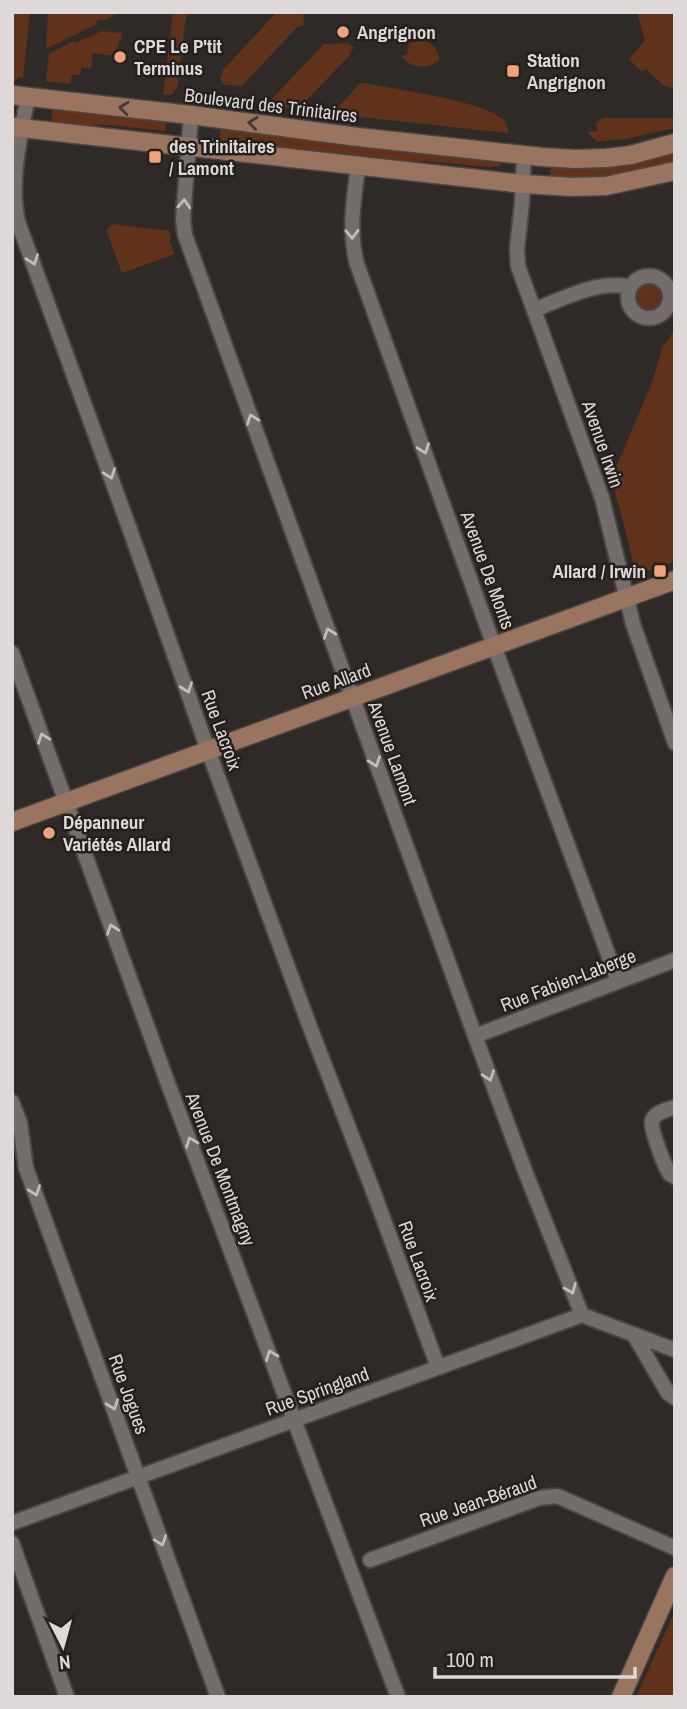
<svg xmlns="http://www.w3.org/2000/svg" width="687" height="1709" font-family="'Archivo Narrow',sans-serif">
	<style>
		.green { fill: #603219 }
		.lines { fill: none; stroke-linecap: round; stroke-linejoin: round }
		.street-casing { stroke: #494644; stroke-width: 18 }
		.secondary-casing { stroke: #494644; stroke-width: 21 }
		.street { stroke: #736e6c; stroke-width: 14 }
		.secondary { stroke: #9a745f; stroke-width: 18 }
		.oneway { stroke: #473932 }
		.oneway2 { stroke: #c2bebd }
		.poi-dot { fill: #f0a27a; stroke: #24201e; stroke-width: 2.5 }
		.labels { text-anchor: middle; stroke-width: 5; stroke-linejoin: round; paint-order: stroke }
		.poi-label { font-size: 19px; font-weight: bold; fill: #dcd9d8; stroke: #24201e; text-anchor: start }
		.street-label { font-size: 19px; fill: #dcd9d8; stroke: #24201e }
	</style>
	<rect width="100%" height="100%" fill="#2e2a28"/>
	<path class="green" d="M12,12H30L23,78L19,77L15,81L12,80Z
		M48,12H116V14L105,20H98L95,25L46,49Z
		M173,12H188L185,22L178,85L176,89L171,95L163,94Z
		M277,12H303L304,25L297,27L242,86L224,85L220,80L223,70Z
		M637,12H675V90L663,85L646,69L642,72L629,59L645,41Z
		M102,31L122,33L121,41H119L116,56L93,53L91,69L82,67L80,75H72L70,84L46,81L49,54L75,40V43Z
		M423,37C430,44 441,50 439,61C427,69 410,69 402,56L407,54L409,43L421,41Z
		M348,43L354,48L349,53L350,55L299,108C289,109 276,109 269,102L324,44Z
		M360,83H365C393,89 484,101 502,119C507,123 508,127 508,133L332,114Z
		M53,107L166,120L165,131L110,125H51Z
		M603,118H675V128L625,139L597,142L587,132L598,131L596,126L597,122Z
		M221,126L500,160V166L489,167L423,161L398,163L219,143Z
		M675,154V162C630,174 596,180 550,177L551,165C597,169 630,164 675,154Z
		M112,224L169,231L171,238L169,240L175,254L122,273L107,232L108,228Z
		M636 297a13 13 0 1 1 26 0a13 13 0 1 1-26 0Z
		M675,329V484L673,498L675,561L640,574L635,570L623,521L611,479L652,383L662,348Z
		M675,1611V1697H636Z"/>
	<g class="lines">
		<defs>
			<path id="street" d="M28,97C20,137 9,183 18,222L130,530L208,750L308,1022L372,1188L438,1367
				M191,115L183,219L185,235L475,1036L525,1171L582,1315
				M524,155L522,202L517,249L518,266L602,498L633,624L675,743
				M358,166C354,199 348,231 357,264L494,646L618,981
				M628 297a21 21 0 1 1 42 0a21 21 0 1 1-42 0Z
				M534,310C563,299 599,279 630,287
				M12,653L167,1081L398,1697
				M475,1036L675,960
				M12,1102L20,1123L26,1168L218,1697
				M675,1107C667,1110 654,1112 652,1121C650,1128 665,1168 670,1174C671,1175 673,1176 675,1177
				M634,1335L668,1393L675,1398
				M12,1523L582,1315L675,1350
				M12,1543L67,1697
				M370,1560L539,1498L556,1496L562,1498L675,1548"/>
			<path id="secondary" d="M12,95L191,115L358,137L542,157L575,159L606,158L631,155L675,143
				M12,127L523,184L573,187L606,186L675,171
				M12,822L675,580
				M621,1697L675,1576"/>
		</defs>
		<use href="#street" class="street-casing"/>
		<use href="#secondary" class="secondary-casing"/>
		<use href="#street" class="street"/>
		<use href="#secondary" class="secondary"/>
	</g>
	<defs><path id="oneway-chevron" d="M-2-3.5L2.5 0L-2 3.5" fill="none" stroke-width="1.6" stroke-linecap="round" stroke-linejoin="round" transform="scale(1.75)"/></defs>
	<g class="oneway">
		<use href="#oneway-chevron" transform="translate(124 108) rotate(-174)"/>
		<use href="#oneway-chevron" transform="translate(253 123) rotate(-173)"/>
	</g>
	<g class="oneway2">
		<use href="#oneway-chevron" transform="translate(184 204) rotate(-86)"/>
		<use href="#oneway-chevron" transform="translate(352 234) rotate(89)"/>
		<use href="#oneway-chevron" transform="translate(33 260) rotate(70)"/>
		<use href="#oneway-chevron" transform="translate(252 419) rotate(-110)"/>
		<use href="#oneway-chevron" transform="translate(424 449) rotate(70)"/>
		<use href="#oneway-chevron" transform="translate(110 474) rotate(70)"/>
		<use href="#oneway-chevron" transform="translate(329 633) rotate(-110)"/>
		<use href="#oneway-chevron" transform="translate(187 688) rotate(70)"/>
		<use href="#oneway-chevron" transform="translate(43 738) rotate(-110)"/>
		<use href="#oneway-chevron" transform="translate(375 762) rotate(70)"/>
		<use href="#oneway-chevron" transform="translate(112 929) rotate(-110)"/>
		<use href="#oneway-chevron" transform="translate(489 1076) rotate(70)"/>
		<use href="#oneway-chevron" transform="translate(191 1142) rotate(-111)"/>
		<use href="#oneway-chevron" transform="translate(35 1191) rotate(70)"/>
		<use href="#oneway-chevron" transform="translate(571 1289) rotate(68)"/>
		<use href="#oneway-chevron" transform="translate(271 1355) rotate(-111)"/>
		<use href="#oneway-chevron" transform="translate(113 1405) rotate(70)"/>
		<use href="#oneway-chevron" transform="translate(161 1541) rotate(71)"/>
	</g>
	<g class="poi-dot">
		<circle cx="343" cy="32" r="7"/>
		<circle cx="120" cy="57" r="7"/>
		<rect x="506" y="64" width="14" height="14" rx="3.5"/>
		<rect x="148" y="150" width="14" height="14" rx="3.5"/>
		<rect x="653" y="564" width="14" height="14" rx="3.5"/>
		<circle cx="49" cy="833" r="7"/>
	</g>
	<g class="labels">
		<g class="poi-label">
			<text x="357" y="39">Angrignon</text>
			<text x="134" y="53">CPE Le P'tit<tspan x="134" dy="22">Terminus</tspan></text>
			<text x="527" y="67">Station<tspan x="527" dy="22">Angrignon</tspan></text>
			<text x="169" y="153">des Trinitaires<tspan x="169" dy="22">/ Lamont</tspan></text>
			<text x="646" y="578" text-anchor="end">Allard / Irwin</text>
			<text x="63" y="829">Dépanneur<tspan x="63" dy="22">Variétés Allard</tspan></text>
		</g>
		<g class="street-label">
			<text transform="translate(271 105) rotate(7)" y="7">Boulevard des Trinitaires</text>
			<text transform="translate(603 444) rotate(71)" y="7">Avenue Irwin</text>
			<text transform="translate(488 570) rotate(70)" y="7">Avenue De Monts</text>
			<text transform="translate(336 681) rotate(-20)" y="7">Rue Allard</text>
			<text transform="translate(222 730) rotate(70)" y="7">Rue Lacroix</text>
			<text transform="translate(393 753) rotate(70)" y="7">Avenue Lamont</text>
			<text transform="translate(568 980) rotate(-21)" y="7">Rue Fabien-Laberge</text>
			<text transform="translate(221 1169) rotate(69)" y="7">Avenue De Montmagny</text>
			<text transform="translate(419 1261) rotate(70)" y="7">Rue Lacroix</text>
			<text transform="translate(317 1391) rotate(-20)" y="7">Rue Springland</text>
			<text transform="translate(129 1394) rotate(70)" y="7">Rue Jogues</text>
			<text transform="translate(478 1501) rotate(-19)" y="7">Rue Jean-Béraud</text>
		</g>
	</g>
	<rect width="687" height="1709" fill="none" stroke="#dcd9d8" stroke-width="28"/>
	<g transform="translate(63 1646) rotate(174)" stroke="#24201e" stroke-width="5" paint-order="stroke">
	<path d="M0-5L12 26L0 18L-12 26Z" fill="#dcd9d8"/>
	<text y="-10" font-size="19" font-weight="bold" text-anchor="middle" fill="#dcd9d8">N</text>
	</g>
	<path d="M435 1667v10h200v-10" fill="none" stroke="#dcd9d8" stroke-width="3.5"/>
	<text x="446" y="1667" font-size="21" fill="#dcd9d8" stroke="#24201e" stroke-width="5" paint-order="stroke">100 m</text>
</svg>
